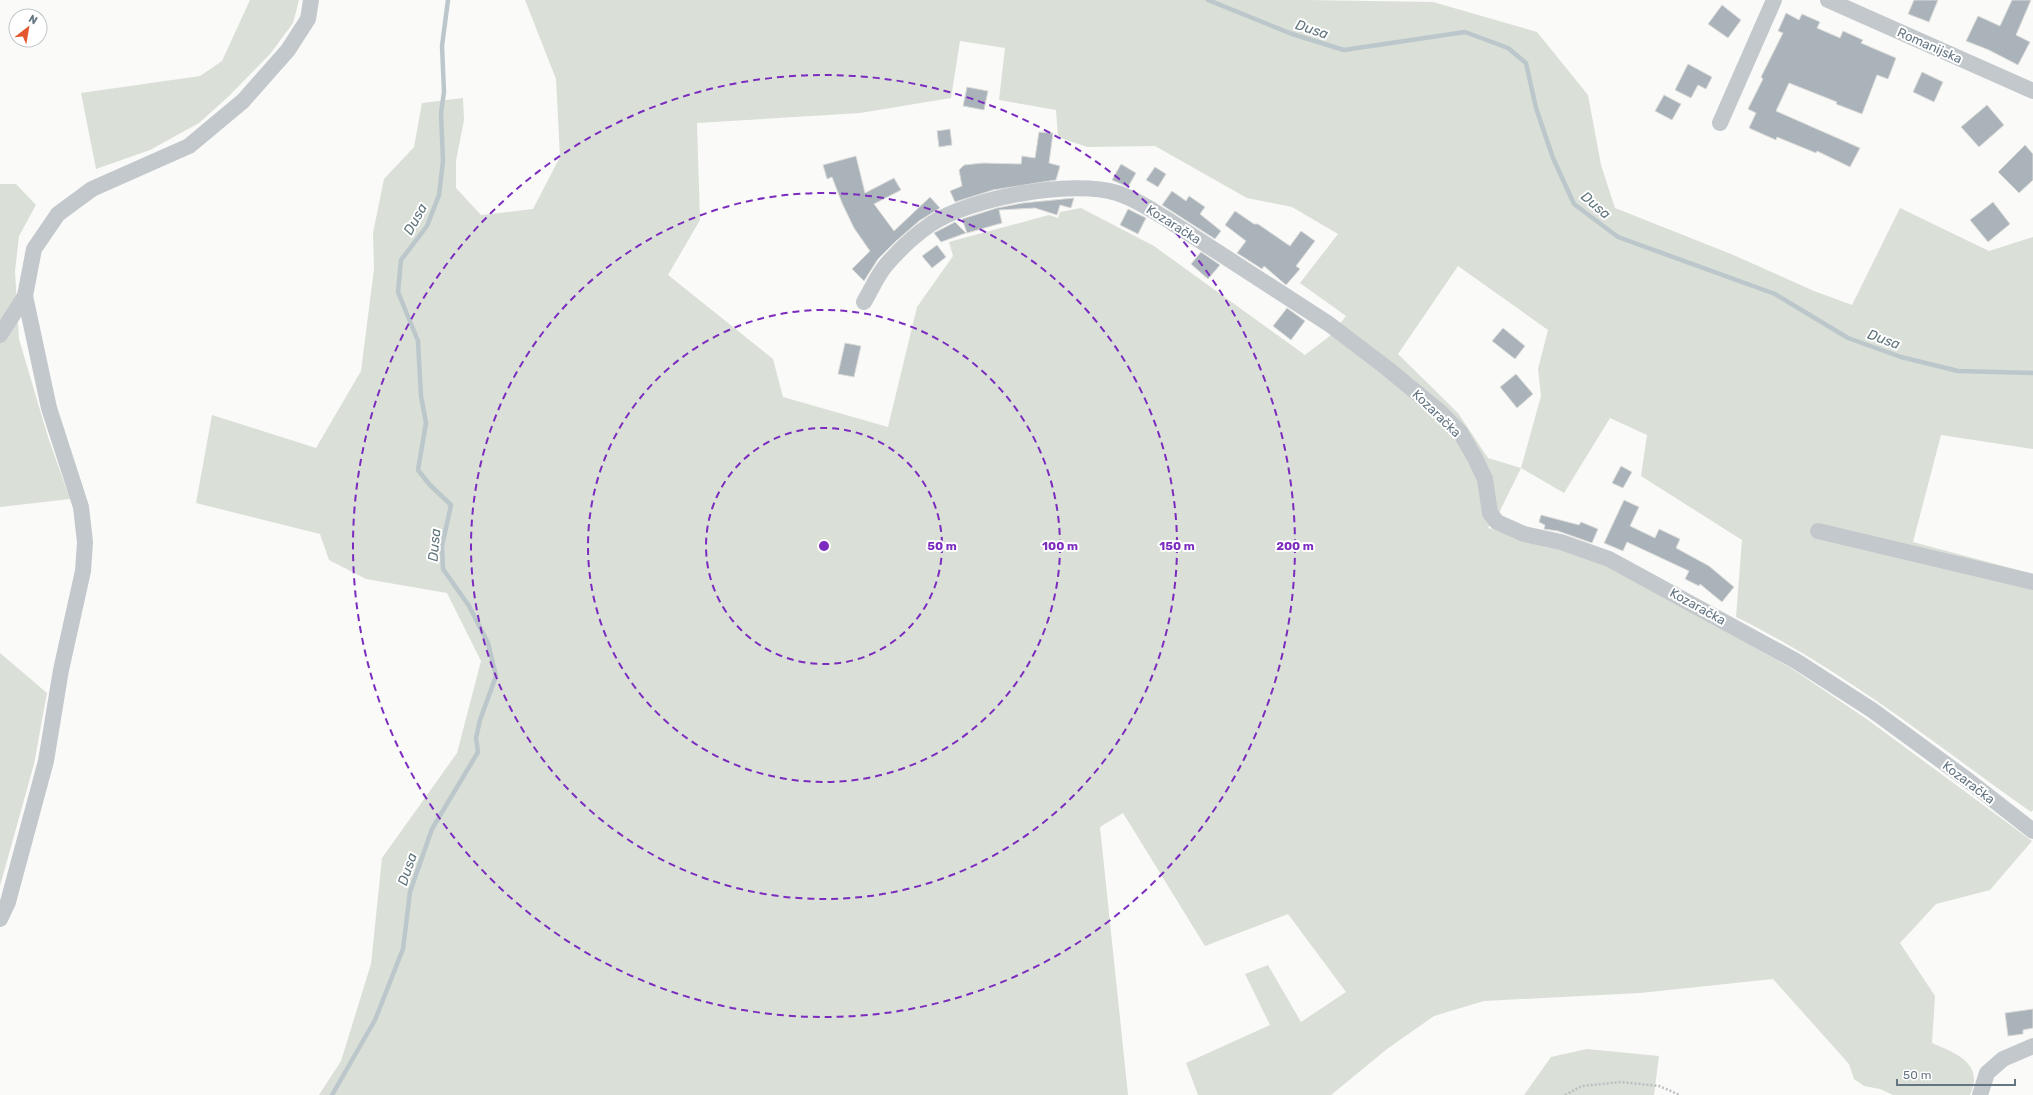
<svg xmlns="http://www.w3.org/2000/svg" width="2033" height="1095" font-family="Rubik,sans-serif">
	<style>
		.green { fill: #dadfd7; fill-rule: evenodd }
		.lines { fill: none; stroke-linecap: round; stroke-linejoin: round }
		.stream { stroke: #bbc7cb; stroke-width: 4.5 }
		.building { fill: #aab3b9; stroke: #dcdcda }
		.path { stroke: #bbbfc2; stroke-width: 2.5; stroke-dasharray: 2 2; stroke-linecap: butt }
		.minor { stroke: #c3c8cc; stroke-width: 16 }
		.ring { fill: none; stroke: #7b2cbf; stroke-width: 2; stroke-dasharray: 7 5 }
		.labels { text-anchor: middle; stroke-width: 4; stroke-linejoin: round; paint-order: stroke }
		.street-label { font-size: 13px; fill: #657683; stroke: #fff }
		.water-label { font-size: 14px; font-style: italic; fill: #60757c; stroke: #fff }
		.centre { fill: #7b2cbf; stroke: #fff; stroke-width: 2 }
		.ring-label { font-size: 12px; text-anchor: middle; font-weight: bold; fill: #7b2cbf; stroke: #fff; stroke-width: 4; stroke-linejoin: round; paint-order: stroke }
	</style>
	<rect width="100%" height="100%" fill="#fafaf8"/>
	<path class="green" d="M250,0H299L293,23L271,53L229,96L199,123L150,150L96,169L81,93L200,76L222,61Z
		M525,0H1306L1433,2L1537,32L1588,95L1601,165L1615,208L1731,254L1814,291L1852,305L1900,208L1989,251L2033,237V449L1941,435L1913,542L2033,574V810L2031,812C1935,744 1842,669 1736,617L1742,540L1641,476L1647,435L1610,418L1564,493L1521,468L1498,515L1488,528L1581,551L1791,668L1868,720L2032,841L1990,890L1936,904L1900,943L1935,996L1932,1043C1948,1050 1975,1059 1974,1080C1974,1085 1972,1090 1970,1095H1893L1880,1089L1864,1086L1854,1079L1849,1064L1773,979L1640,993L1484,1001L1434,1016L1387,1049L1331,1095H1198L1186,1063L1270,1025L1245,974L1268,965L1301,1022L1346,992L1288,914L1205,946L1123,813L1100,827L1128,1095H319L341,1061L371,964L382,858L457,753L481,661L447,593L366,579L329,560L320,534L196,503L212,415L316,448L361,371L374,269L373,233L384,179L414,147L422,103L463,98L464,120L456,161V188L481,215L533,209L560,157L556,79ZM960,41L1005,48L999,100L1056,110L1058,137L1087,147L1155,146L1247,198L1292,207L1338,234L1300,283L1346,316L1331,335L1305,355L1154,246L1081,208L1060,212L1058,218L1049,215L949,242L953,256L917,307L888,427L783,397L773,359L668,275L700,220L697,123L860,113L951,98ZM1458,266L1548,330L1538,369L1541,396L1521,468L1488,458L1458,413L1398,354Z
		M0,184H16L36,205L19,236L15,271L19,339L48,437L70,499L0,507Z
		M0,653L47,693L34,764L0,886Z
		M1587,1049L1659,1056L1654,1095H1524L1551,1057Z"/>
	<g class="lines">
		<path class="stream" d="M1208,0L1292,34L1344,50L1465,32L1508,48L1526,63L1536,108L1553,158L1574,204L1618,237L1775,294L1848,338L1901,357L1958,371L2033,373
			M332,1095L375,1020L403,949L410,892L432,829L478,752L476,738L480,720L496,676L488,643L469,606L443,569L442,546L451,505L429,484L418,470L426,423L421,396L418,341L398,292L401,260L427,226L439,195L443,161L441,113L444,92L442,46L448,0"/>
	</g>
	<path class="building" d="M1914,0H1938L1929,22L1908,14Z
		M2012,0H2031L2016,35L2030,42L2018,65L1989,50L1966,41L1978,16L2000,26Z
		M1722,5L1741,20L1728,38L1708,24Z
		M1786,13L1799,20L1802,14L1820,22L1817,28L1840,38L1843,31L1863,40L1861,43L1896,58L1888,79L1877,75L1862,114L1836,104L1837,102L1789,83L1776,111L1860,148L1850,167L1817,151L1816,153L1777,137L1776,140L1749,128L1756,113L1748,109L1763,79L1761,77L1783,33L1778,31Z
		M1688,64L1712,77L1706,89L1698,85L1691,98L1675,90Z
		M1922,72L1943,82L1934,102L1913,92Z
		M967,87L988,91L984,110L963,106Z
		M1664,95L1681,104L1672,120L1655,111Z
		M1987,105L2004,125L1979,147L1961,127Z
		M950,129L952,145L939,147L937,131Z
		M1039,132L1053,133L1049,163L1060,166L1056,180L993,190L955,202L950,191L962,186L959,170L964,165L983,163L1021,164L1022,156L1035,158Z
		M2025,145L2033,154V180L2019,193L1998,172Z
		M856,156L865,193L894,178L901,190L874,204L894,231L930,197L940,208L919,221L895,242L878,259L864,281L852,269L870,251L854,228L842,203L832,177L827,179L823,165Z
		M1121,164L1136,173L1128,187L1112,180Z
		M1155,167L1166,174L1158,187L1146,180Z
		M1172,191L1186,201L1189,196L1205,207L1200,214L1221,231L1215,239L1162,205Z
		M1074,198L1071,208L1060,205L1057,215L1035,208L999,210L1002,223L967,233L962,219L997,208L1023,203Z
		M1993,202L2010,224L1988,242L1970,220Z
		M1128,209L1146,218L1138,234L1120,225Z
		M1235,211L1254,224H1258L1290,246L1301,231L1315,241L1296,266L1300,269L1286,285L1264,266L1262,269L1237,253L1246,241L1225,225Z
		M955,222L966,233L941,242L934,233Z
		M937,245L946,257L932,268L922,256Z
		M1201,252L1220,265L1208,279L1191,264Z
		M1287,308L1305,321L1291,340L1273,326Z
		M1503,328L1525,346L1515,359L1492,341Z
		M845,343L861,346L854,377L838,374Z
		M1516,374L1533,394L1517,408L1500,387Z
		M1621,466L1632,472L1623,488L1612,483Z
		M1624,500L1639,507L1630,526L1655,538L1659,529L1680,539L1676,548L1709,566L1734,587L1722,602L1700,584L1699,586L1685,579L1689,571L1627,542L1623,551L1604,543Z
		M1541,515L1579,525L1581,522L1598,529L1592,543L1558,531L1544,529L1545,525L1539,522Z
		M2033,1009V1028L2023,1030V1034L2008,1036L2005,1013Z"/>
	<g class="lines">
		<path class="path" d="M1565,1095L1582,1086L1621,1082L1659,1086L1680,1095"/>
		<path class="minor" d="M1828,0L2033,91
			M1720,123L1774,0
			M864,302C871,290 877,276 886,265C898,251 915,235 931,224C970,198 1071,179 1117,193C1134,198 1150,209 1165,218L1329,324L1388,369L1440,412L1460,432L1475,458L1485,479L1490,513L1497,522L1524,534L1561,542L1609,559L1796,661L1872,710L1969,781L2033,831
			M0,335L25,296
			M1818,531L2033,582
			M0,919L8,902L46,761L61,670L83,571L85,542L81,507L49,408L25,296L34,249L58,214L92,189L189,146L243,101L288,50L308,19L311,0
			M1980,1095L1987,1073L2003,1059L2033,1046"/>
	</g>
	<g class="ring">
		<circle cx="824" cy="546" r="118"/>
		<circle cx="824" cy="546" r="236"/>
		<circle cx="824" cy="546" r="353"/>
		<circle cx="824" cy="546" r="471"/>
	</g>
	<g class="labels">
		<g class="street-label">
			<text transform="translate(1930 45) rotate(24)" y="5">Romanijska</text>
			<text transform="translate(1174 224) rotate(32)" y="5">Kozaračka</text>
			<text transform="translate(1437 413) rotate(44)" y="5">Kozaračka</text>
			<text transform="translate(1698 606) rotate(29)" y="5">Kozaračka</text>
			<text transform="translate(1969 782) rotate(37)" y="5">Kozaračka</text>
		</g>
		<g class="water-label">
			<text transform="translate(1312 29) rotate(18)" y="5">Dusa</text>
			<text transform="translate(1596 205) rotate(41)" y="5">Dusa</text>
			<text transform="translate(415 219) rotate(-61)" y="5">Dusa</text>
			<text transform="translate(1884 339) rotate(20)" y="5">Dusa</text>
			<text transform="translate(434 545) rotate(-85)" y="5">Dusa</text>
			<text transform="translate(407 869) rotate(-72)" y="5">Dusa</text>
		</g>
	</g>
	<circle cx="824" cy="546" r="6" class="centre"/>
	<g class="ring-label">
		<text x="942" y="550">50 m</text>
		<text x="1060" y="550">100 m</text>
		<text x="1177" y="550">150 m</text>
		<text x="1295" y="550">200 m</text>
	</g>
	<g transform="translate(28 28) rotate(31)"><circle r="19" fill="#ffffff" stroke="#c1c8cd"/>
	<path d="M0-3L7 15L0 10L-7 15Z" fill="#e4572e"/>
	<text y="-6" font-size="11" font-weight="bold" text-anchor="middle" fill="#657683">N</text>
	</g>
	<path d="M1897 1079v6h118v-6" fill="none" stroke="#657683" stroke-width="2"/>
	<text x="1903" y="1079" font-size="12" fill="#657683" stroke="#ffffff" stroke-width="3" paint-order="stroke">50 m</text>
</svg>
